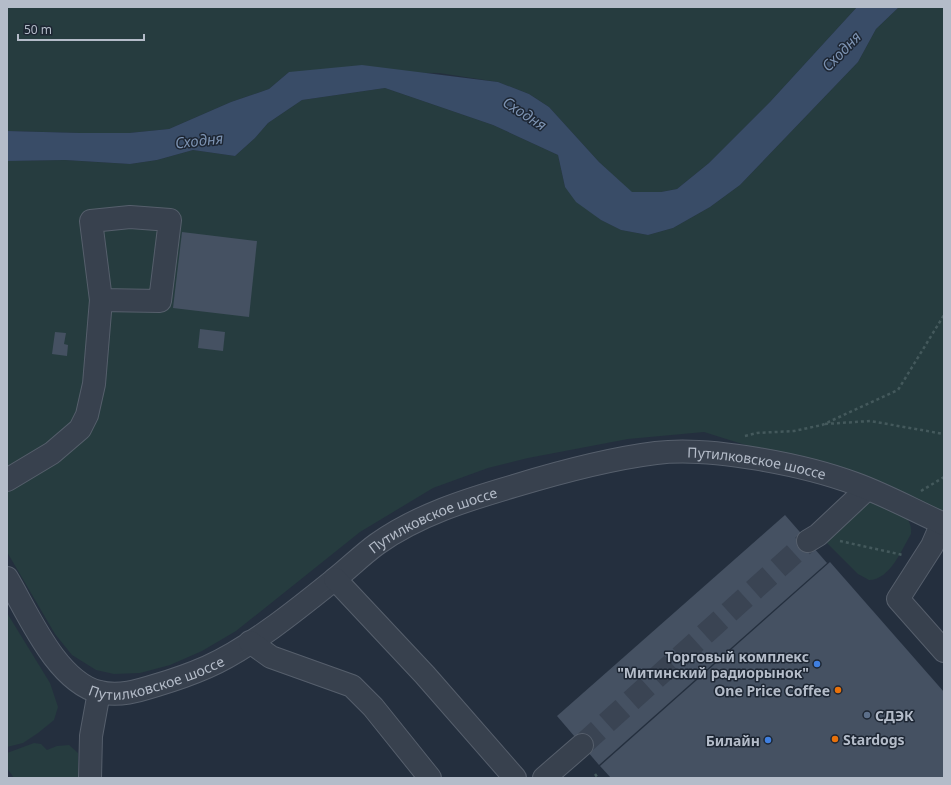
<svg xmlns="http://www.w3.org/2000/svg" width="951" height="785" viewBox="0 0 951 785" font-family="'Noto Sans',sans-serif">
<rect width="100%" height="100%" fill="#242f3e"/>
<!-- green -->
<g fill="#263c3f">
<polygon points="7,7 857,7 770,102 709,163 677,189 661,192 632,193 599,162 549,107 529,94 498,82 439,73 289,72 269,89 231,102 169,129 129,133 80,133 7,131"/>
<polygon points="899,7 944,7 944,514 755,448 704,432 628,439 528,458 488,468 433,488 360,532 236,631 202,651 170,665 140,673 114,674 96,670 72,655 55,634 7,552 7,161 65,160 130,164 157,160 193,150 235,156 255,138 268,123 302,100 385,88 493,125 558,155 565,187 601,220 621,230 648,235 673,228 710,207 740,185 858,62 876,29"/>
<path d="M871 499C887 506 914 512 911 534 902 549 890 580 869 580L858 574 824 540Z"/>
<polygon points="7,613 50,683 58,707 54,720 38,733 23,743 7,747"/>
<polygon points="34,743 41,744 47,750 57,746 69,745 78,753 78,778 14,778 7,768 7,753"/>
</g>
<!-- water -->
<polygon fill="#394c67" points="857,7 899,7 876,29 858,62 740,185 710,207 673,228 648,235 621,230 601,220 576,202 565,187 558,155 493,125 385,88 302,100 268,123 255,138 235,156 193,150 157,160 130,164 65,160 7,161 7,131 80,133 129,133 169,129 231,102 269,89 289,72 362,65 498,82 529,94 549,107 599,162 632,192 661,192 677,189 709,163 770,102"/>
<!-- building -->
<g fill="#455162">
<polygon points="182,232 257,241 249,317 173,308"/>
<polygon points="200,329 225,332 223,351 198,348"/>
<polygon points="55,332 66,333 64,344 68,345 67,356 52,354"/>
<polygon points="785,515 827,563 599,765 557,716"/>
<polygon points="830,562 944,692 944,778 611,778 600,766"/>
</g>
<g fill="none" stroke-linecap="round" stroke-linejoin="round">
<!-- minor-tunnel -->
<polyline stroke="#3a4453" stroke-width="22" stroke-dasharray="22 11" stroke-linecap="butt" points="582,745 808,541"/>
<defs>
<g id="minor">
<polyline points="7,480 52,453 80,429 87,415 94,384 101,300 91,221 130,217 170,220 160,301 101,300"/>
<polyline points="942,523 932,546 898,599 944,651"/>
<polyline points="808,541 818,535 867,489"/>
<path id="s1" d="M7 578C28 613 56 681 99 692 119 697 138 691 157 685 174 680 191 674 207 667 250 648 299 608 335 579 349 568 362 555 377 544 418 515 466 500 514 486 560 472 608 459 656 453 709 446 806 465 856 484 886 495 915 511 944 524"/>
<polyline points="335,579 425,675 515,778"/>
<polyline points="250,642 271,657 352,686 373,707 430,778"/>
<polyline points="90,778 91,736 99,692"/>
<polyline points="544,778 582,745"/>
</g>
</defs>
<!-- minor casing -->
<use href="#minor" stroke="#565f6c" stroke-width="24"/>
<!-- path -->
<g stroke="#44595c" stroke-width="2.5" stroke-dasharray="3 3" stroke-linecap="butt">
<polyline points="825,424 870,421 944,434"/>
<polyline points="745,436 757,433 794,431 822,425 898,390 944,315"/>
<polyline points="921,491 944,477"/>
<polyline points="840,541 903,555"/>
<polyline points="595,774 598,778"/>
</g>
<!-- minor -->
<use href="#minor" stroke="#38414e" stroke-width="22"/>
</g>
<!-- markers -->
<g fill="#3f7fe0" stroke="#1d2633" stroke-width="1.5">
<circle cx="817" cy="664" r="4"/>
<circle cx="768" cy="740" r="4"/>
</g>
<g fill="#e8710a" stroke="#1d2633" stroke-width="1.5">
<circle cx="838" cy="690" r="4"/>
<circle cx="835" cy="739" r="4"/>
</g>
<circle fill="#5c6f8a" stroke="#1d2633" stroke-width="1.5" cx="867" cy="715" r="4"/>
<g text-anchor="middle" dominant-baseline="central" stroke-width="3" stroke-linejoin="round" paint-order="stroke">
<!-- street labels -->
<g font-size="14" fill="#b4bcc9" stroke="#1d2633">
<text stroke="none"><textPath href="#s1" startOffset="870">Путилковское шоссе</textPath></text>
<text stroke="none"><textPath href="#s1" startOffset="534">Путилковское шоссе</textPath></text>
<text stroke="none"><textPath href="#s1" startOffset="210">Путилковское шоссе</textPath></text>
</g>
<!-- poi labels -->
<g font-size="14" font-weight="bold" fill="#b4bcc9" stroke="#1d2633" text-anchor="end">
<text x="809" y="656">Торговый комплекс<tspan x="809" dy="16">"Митинский радиорынок"</tspan></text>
<text x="830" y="690">One Price Coffee</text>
<text x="875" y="715" text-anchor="start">СДЭК</text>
<text x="843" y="739" text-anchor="start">Stardogs</text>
<text x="760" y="740">Билайн</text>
</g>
<!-- water labels -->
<g font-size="15" font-style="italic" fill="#7c92b1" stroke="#1d2633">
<text transform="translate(841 51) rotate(-46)">Сходня</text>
<text transform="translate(525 113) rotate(33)">Сходня</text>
<text transform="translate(199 140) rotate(-6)">Сходня</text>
</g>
</g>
<!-- border -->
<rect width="951" height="785" fill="none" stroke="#b4bcc9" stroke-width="16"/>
<!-- scale -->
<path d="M18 34v6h126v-6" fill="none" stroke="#b4bcc9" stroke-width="2"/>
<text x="24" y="34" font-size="12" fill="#b4bcc9" stroke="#1d2633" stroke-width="3" paint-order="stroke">50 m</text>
</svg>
